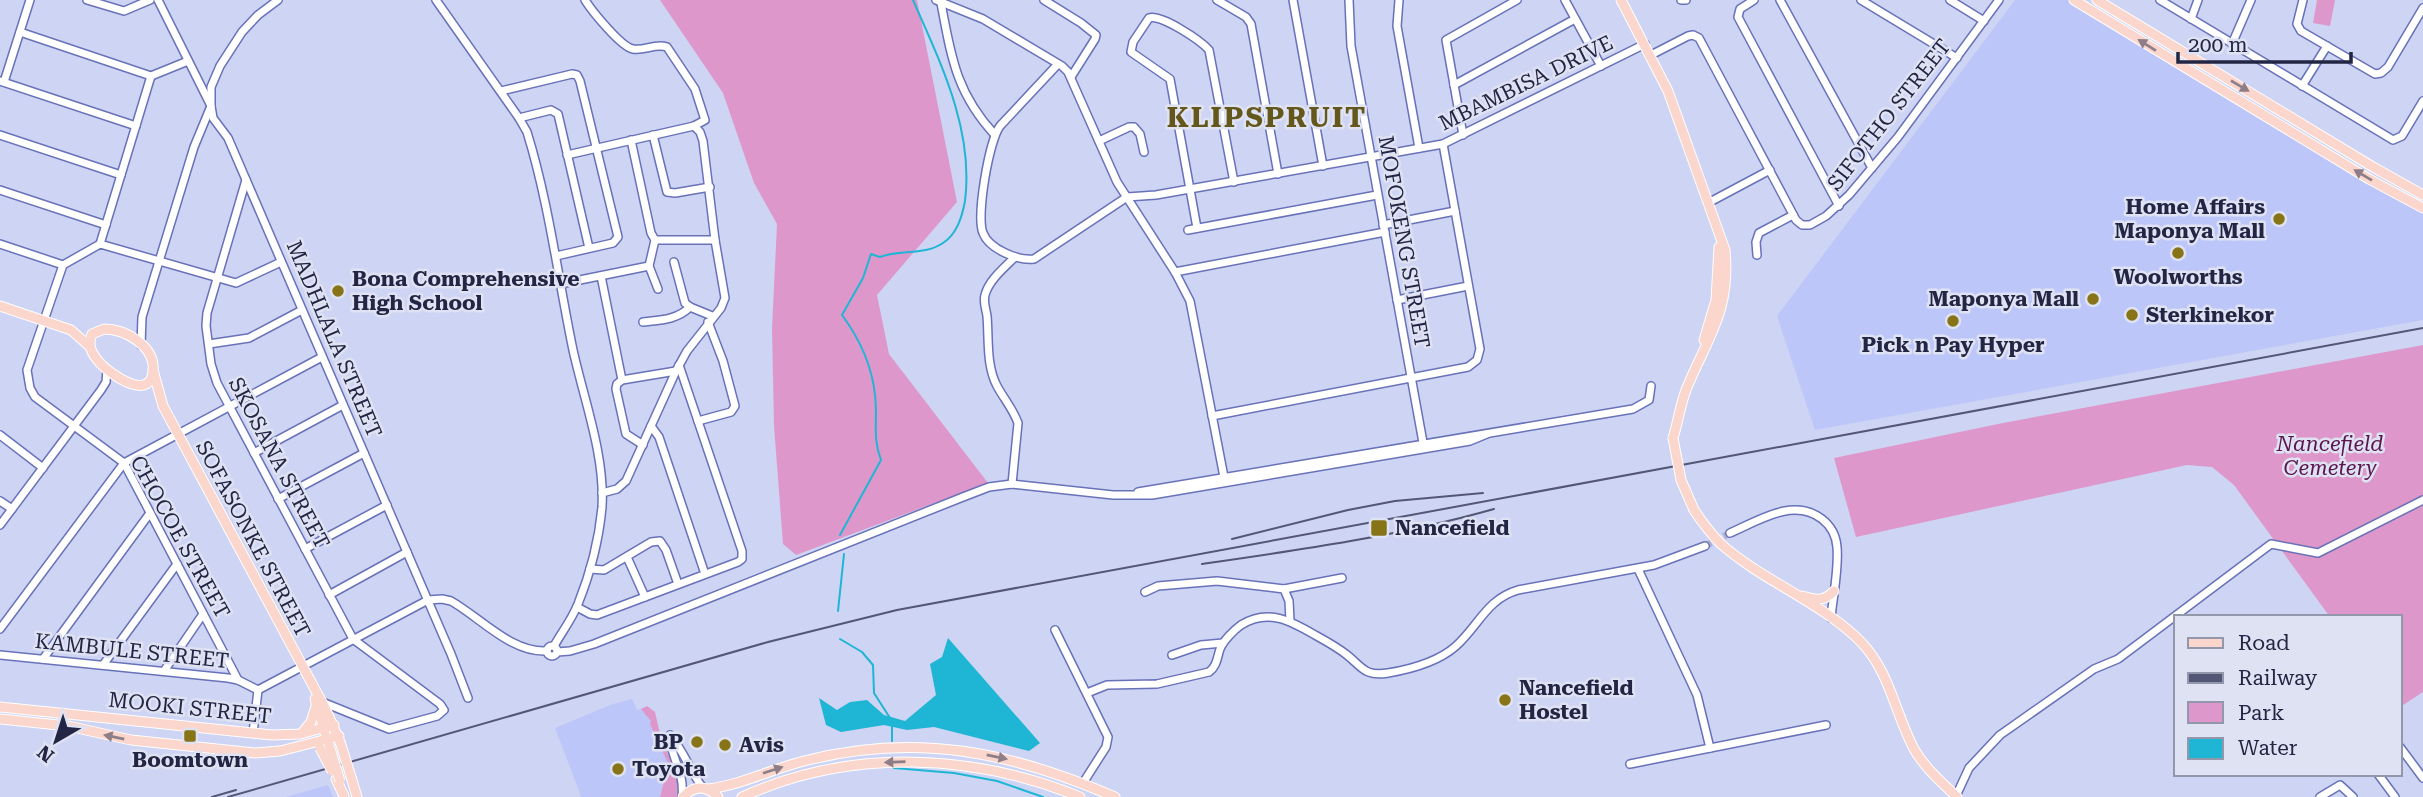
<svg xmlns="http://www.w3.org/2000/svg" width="2423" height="797" viewBox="0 0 2423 797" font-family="'Roboto Serif',serif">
<rect width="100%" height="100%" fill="#ced4f3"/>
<!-- built -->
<g fill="#bdc6f8">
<polygon points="2015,0 2071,0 2423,212 2423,320 1815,430 1777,316"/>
<polygon points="632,699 637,710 641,709 648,715 672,772 665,777 660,797 579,797 581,796 555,728 613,704"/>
<polygon points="328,785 333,797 286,797"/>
</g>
<!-- green -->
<g fill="#de97cb">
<polygon points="660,0 917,0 957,202 877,295 889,354 988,483 796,555 783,544 774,426 772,329 777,224 754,183 723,93"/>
<polygon points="2317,0 2335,0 2330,26 2313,23"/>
<polygon points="2423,345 2423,692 2400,707 2400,617 2330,617 2234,485 2212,467 2187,465 1856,537 1834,458 2003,423"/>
<polygon points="647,706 655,712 661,738 678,778 677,797 660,797 665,777 672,772 650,724 651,721 641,709"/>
</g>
<!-- water -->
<polygon fill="#1eb6d4" points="948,638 1040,743 1029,751 934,727 907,730 884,725 841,732 826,725 819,698 837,710 850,702 867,700 884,715 905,721 936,695 930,664 942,657"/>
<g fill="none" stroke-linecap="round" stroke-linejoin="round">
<!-- stream -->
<g stroke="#1eb6d4" stroke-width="2">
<path d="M840 535 881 460C872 437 878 419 875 395 872 366 859 338 842 315L863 278 871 254 880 257C900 249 924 256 943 243 957 234 962 217 965 201 974 130 941 64 913 0"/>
<polyline points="838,611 844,554"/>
<polyline points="840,639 862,652 873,665 874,693 890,718"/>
<polyline points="892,726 892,741"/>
<polyline points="894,768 954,773 997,781 1043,797"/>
</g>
<!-- minor-tunnel -->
<polyline stroke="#acb1d0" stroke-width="7" stroke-dasharray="7 3.5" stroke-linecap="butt" points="1705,546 1730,533"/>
<defs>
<g id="minor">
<polyline points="87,0 124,11 150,0"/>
<polyline points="158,0 211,106 213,118 228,138 451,654 468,698"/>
<path d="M436 0 519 118 527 132C549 203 558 278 573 350 584 400 605 455 602 507 599 540 590 574 578 604 572 619 562 632 554 646"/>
<polyline points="936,0 983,19 1062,66 1068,72 1117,182 1175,272 1190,301 1224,477"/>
<polyline points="1044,0 1081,23 1096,35 1095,39 1071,77"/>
<polyline points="1217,0 1246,17 1251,24 1278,174"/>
<polyline points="1293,0 1323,166"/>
<polyline points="1349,0 1351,46 1424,448"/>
<polyline points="1399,0 1397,26 1419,148"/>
<polyline points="1565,0 1601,66"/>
<polyline points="1681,0 1686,0"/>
<polyline points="1754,0 1740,9 1738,17 1839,206"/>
<polyline points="1780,0 1872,168"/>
<polyline points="1861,0 1957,58"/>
<polyline points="1950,0 1984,21"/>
<polyline points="2160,0 2393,140 2402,136 2423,101"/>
<polyline points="2303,0 2297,24 2301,31 2375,74 2381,73 2388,67 2423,8"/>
<path d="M941 3C951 56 956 93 995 135"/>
<polyline points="2191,19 2198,0"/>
<polyline points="20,32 151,76"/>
<polyline points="2232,44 2251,0"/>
<polyline points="1651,55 1688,36 1693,35 1699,38 1796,220 1802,225 1810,225 1826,216 1849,195 1898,137 1999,0"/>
<path d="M1058 64 1000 126C989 141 976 216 983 233 989 249 1018 261 1034 259L1127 197"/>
<polyline points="151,76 188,61"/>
<polyline points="0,81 136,126"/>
<polyline points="4,82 30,0"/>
<polyline points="1454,85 1575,19"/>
<polyline points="2302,86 2327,46"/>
<polyline points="501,91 572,74 577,75 580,81 618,237 613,243 556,256"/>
<polyline points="519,118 551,110 558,114 589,248"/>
<polyline points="0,135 121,175"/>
<polyline points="653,135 667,192 675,193 710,187"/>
<polyline points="1463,135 1446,40 1517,0"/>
<polyline points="631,140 651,233 655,240 649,266 658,289"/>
<polyline points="1099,141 1129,127 1134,127 1140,134 1144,152"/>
<path d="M567 155 694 126 705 120 695 89 667 47C655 43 645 51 633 49 621 47 592 11 585 0"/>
<polyline points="246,180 207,313 206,326 211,364 217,383 353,639 440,704 444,710 437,716 389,729 322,702"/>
<polyline points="0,190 106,225"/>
<polyline points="1127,197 1156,195 1443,144 1645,44"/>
<polyline points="1708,203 1770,170"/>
<polyline points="1383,225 1455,211"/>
<path d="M1197 228 1170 79 1131 52 1133 42 1149 18C1161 14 1200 40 1209 50L1234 182"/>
<polyline points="1188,230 1377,195"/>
<polyline points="655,240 715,240"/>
<polyline points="0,244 63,265"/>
<polyline points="100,244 151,76"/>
<polyline points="1757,255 1756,242 1759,233 1793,215"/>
<polyline points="674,262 685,303 690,307 712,316"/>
<polyline points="1175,272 1385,232"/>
<polyline points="601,276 622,380"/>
<polyline points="560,284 649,266"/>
<polyline points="1397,300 1468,286"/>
<path d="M643 322C660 320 677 320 690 307"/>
<polyline points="209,344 249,338 302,310"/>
<polyline points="141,345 142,317 194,147 211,106 211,87 220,66 242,32 258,15 278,0"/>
<polyline points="1212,416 1468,367 1477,360 1480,349 1443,144"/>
<polyline points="698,421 731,412 735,406 723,361 708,322"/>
<polyline points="651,426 659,437 705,574"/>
<polyline points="0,435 43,468"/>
<polyline points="643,445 626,434 616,389 617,384 622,380 676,371"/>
<polyline points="254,453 343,405"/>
<path d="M1012 484 1018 423C1013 409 1004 399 997 386 986 365 989 339 987 316 986 309 983 302 985 295 989 280 1004 268 1015 257"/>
<polyline points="1138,492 1633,409 1649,400 1651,386"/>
<polyline points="602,493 617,489 626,481 676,371 687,351 721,308 725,298 715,240 703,141 700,132 694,126"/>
<polyline points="278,499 364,453"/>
<polyline points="0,501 12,509"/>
<polyline points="0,525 101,390 106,382 107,370"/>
<path d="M1730 533C1758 521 1793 497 1822 519 1831 526 1836 535 1837 547 1839 570 1833 595 1831 618"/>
<polyline points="305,549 387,505"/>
<polyline points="627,557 645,597"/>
<polyline points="590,569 604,570 651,542 660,541 666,550 678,584"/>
<polyline points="1638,569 1697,695 1710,748"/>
<polyline points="1284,589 1342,578"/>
<polyline points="1145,592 1158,586 1217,581 1284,589 1289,601 1290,621"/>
<polyline points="329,595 407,552"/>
<polyline points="577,607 590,614 597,615 738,562 742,559 742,551 679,365"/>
<polyline points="0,629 124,463 322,357"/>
<polyline points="1055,630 1108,737 1106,747 1083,783"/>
<circle cx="552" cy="651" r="5"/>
<polyline points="557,652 570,651 594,644 963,497 989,487 1012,484 1113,495 1152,495 1470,441 1487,434"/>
<polyline points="0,655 228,678 238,680 258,690"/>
<polyline points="1172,655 1201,645 1223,643"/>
<polyline points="43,659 150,513"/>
<polyline points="103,665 177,564"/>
<polyline points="164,671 203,614"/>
<polyline points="238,680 124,463 35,397 30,388 27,370 63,265 100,244 236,283 281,262"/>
<path d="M1087 693 1107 685 1157 684 1209 672C1217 666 1217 658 1220 649 1223 641 1234 630 1241 625 1268 608 1291 621 1315 635 1326 641 1337 647 1347 655 1362 667 1365 677 1388 673 1412 669 1438 662 1456 646 1479 625 1487 599 1518 590L1654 565 1705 546"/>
<path d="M253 733 258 690 428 600 442 599 451 601C481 618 511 653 547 651"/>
<path d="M670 735C670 759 685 770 682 797"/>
<path d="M670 736C684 750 690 772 703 788"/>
<polyline points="2400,747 2423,778"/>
<polyline points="1630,764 1826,725"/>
<polyline points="2378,774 2395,797"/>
<polyline points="1956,796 1969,768 2000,735 2094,669 2118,659 2271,544 2318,553 2423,500"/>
<polyline points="2320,797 2340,785 2353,797"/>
</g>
<g id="major">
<path d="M1621 0 1668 91 1725 250C1731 312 1707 338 1686 390 1680 406 1678 422 1673 438"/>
<polyline points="2074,0 2369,179 2423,208"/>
<polyline points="2097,0 2373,167 2423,195"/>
<polyline points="0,306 71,330 89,346"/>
<path d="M104 329C125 329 156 346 153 372 149 402 110 374 100 363 92 354 87 346 92 334Z"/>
<polyline points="1704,340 1716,300 1719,247"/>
<polyline points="153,370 163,406 325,708 340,742"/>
<path d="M1694 510C1702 522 1711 534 1721 544 1764 582 1822 602 1862 643 1890 673 1895 713 1914 749 1925 768 1941 782 1957 797"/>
<path d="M1802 596C1816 600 1824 602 1834 591"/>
<polyline points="315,699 325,733"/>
<polyline points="0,707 272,735 300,734 334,725"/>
<polyline points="0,719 68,726 131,740 255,753 280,751 339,736"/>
<polyline points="302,733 311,722 316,706"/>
<polyline points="336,779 344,796"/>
<polyline points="352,780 357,797"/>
<path d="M708 789C741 785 772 769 804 761 917 732 1011 752 1115 797"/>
<path d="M683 797C694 785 707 785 718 797"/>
<path d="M742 797C850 748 972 753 1080 797"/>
</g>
</defs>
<!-- minor casing -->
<use href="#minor" stroke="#6872b8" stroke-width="10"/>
<!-- major casing -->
<use href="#major" stroke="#fff" stroke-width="11"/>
<!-- minor -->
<use href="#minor" stroke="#fff" stroke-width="7"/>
<!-- major -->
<use href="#major" stroke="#fbd6cc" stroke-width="9"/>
<!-- rail -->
<g stroke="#535775" stroke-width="2">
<polyline points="1232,539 1348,510 1395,501 1483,493"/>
<path d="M1202 564C1300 550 1399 536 1494 509"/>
<polyline points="212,797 236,790"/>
<polyline points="228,797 768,642 897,610 2423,328"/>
</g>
<defs>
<g id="major-bridge">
<polyline points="1673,438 1681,480 1694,510"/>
<polyline points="340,742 352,780"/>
<polyline points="329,745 340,781"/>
<polyline points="320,748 332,771"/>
</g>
</defs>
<!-- major-bridge casing -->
<use href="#major-bridge" stroke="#fff" stroke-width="11" stroke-linecap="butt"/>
<!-- major-bridge -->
<use href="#major-bridge" stroke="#fbd6cc" stroke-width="9"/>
</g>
<!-- one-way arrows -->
<defs><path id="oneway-solid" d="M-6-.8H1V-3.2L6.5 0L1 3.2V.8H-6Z" transform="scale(1.75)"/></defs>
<g fill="#8e7e88">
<use href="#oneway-solid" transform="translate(2147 45) rotate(-148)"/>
<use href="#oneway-solid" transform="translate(2240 86) rotate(31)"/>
<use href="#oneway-solid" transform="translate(2363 175) rotate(-149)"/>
<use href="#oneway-solid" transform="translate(114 737) rotate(-168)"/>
<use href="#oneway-solid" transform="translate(997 757) rotate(11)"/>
<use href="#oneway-solid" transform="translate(895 762) rotate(178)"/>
<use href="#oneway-solid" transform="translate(773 770) rotate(-18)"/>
</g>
<!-- markers -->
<g fill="#877417" stroke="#dfe2f2" stroke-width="2.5">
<circle cx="2279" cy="219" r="7"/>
<circle cx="2178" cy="253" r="7"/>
<circle cx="338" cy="291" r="7"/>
<circle cx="2093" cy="299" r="7"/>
<circle cx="2132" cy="315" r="7"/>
<circle cx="1953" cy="321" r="7"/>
<rect x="1370" y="519" width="18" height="18" rx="3.5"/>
<circle cx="1505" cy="700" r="7"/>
<rect x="183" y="729" width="14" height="14" rx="3.5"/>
<circle cx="697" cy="742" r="7"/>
<circle cx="725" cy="745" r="7"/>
<circle cx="618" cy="769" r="7"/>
</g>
<g text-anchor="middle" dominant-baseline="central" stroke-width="5" stroke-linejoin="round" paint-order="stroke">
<!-- street labels -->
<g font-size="21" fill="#222644" stroke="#dfe2f2">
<text transform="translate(1526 83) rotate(-26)">MBAMBISA DRIVE</text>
<text transform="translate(1889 115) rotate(-52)">SIFOTHO STREET</text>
<text transform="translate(1404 242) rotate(80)">MOFOKENG STREET</text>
<text transform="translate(334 339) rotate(67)">MADHLALA STREET</text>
<text transform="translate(279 463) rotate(62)">SKOSANA STREET</text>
<text transform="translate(180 537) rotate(61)">CHOCOE STREET</text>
<text transform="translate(253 539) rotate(62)">SOFASONKE STREET</text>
<text transform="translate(132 651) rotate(6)">KAMBULE STREET</text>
<text transform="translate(190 708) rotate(6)">MOOKI STREET</text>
</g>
<!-- poi labels -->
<g font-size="21" font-weight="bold" fill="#222644" stroke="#dfe2f2" text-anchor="start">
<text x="2265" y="207" text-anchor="end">Home Affairs<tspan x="2265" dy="24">Maponya Mall</tspan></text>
<text x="2178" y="277" text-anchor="middle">Woolworths</text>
<text x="352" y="279">Bona Comprehensive<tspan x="352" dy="24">High School</tspan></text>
<text x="2079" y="299" text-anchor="end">Maponya Mall</text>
<text x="2146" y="315">Sterkinekor</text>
<text x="1953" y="345" text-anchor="middle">Pick n Pay Hyper</text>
<text x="1395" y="528">Nancefield</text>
<text x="1519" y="688">Nancefield<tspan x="1519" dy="24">Hostel</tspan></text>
<text x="683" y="742" text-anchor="end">BP</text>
<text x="739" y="745">Avis</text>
<text x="190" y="760" text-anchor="middle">Boomtown</text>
<text x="632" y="769">Toyota</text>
</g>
<!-- park labels -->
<g font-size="21" font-style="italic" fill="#5b144e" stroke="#dfe2f2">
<text x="2330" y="444">Nancefield<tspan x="2330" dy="24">Cemetery</tspan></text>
</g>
<!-- district labels -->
<g font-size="28" font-weight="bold" letter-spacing="2" fill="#64571b" stroke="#dfe2f2">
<text x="1267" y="117">KLIPSPRUIT</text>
</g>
</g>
<!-- legend -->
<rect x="2174" y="615" width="228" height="161" fill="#dfe2f2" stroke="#9397ac" stroke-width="2"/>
<rect x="2188" y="638" width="35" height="10" fill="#fbd6cc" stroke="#9397ac" stroke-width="2"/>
<text x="2238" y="650" font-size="21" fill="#222644">Road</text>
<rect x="2188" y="673" width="35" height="10" fill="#535775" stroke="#9397ac" stroke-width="2"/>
<text x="2238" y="685" font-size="21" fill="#222644">Railway</text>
<rect x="2188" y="702" width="35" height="21" fill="#de97cb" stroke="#9397ac" stroke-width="2"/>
<text x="2238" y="720" font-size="21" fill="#222644">Park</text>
<rect x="2188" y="738" width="35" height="21" fill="#1eb6d4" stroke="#9397ac" stroke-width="2"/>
<text x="2238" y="755" font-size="21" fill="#222644">Water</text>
<!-- north arrow -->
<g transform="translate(56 741) rotate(219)" stroke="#dfe2f2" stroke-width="5" paint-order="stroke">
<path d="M0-5L12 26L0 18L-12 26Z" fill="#222644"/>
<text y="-10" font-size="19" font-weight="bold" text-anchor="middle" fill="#222644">N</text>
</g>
<!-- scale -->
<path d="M2178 52v10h173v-10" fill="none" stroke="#222644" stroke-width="3.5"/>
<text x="2188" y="52" font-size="21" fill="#222644" stroke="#dfe2f2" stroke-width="5" paint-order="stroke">200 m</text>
</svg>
